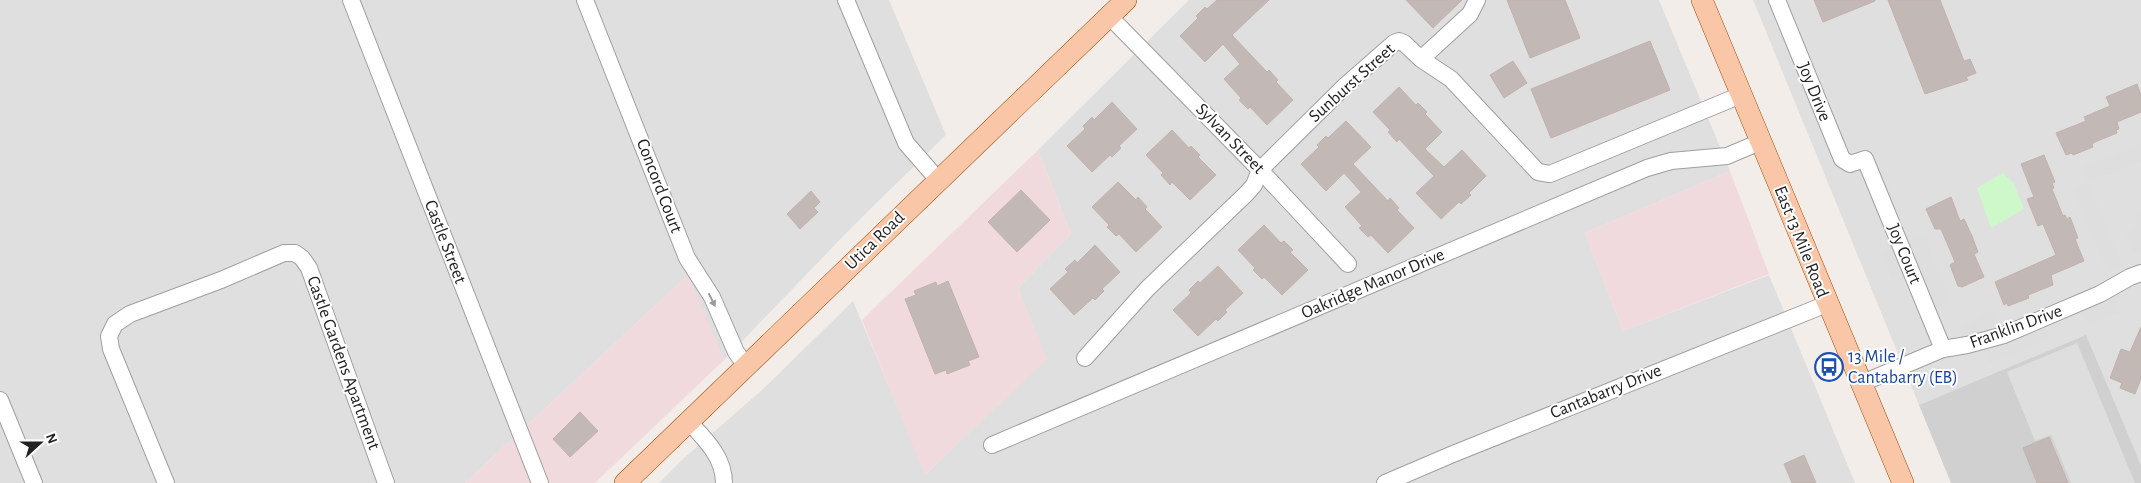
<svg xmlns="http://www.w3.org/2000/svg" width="2141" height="483" viewBox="0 0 2141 483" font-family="'Alegreya Sans',sans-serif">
<rect width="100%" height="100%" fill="#f2ede9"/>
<!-- residential -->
<g fill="#e0dfdf">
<polygon points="0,0 889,0 946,135 852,227 724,360 687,276 465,483 0,483"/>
<polygon points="1189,0 1659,0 1730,171 1585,233 1623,331 1769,275 1855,483 659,483 684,458 762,390 853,301 926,474 1046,359 1018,288 1071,234 1038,150"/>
<polygon points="1753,0 2141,0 2141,465 2085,336 1919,405"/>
</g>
<!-- commercial -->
<g fill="#f1dadd">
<polygon points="1038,150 1071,234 1018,288 1047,359 925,475 862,320"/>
<polygon points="1730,171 1769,274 1623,331 1585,233"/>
<polygon points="688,275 724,360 595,483 465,483"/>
</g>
<!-- religious -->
<polygon fill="#d0d0d0" points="2086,335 2141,465 2141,483 1951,483 1919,405"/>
<!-- park -->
<polygon fill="#cef8ca" points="2003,173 2014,184 2024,209 1991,228 1977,188"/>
<!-- parking -->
<g fill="#dedede">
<polygon points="2141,144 2141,161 2088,182 2083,167"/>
<polygon points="2088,183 2123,267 2108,273 2073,189"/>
<polygon points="2141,212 2141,250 2133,253 2125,233 2140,227 2135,214"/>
<polygon points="1923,233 1950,302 1936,308 1908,239"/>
<polygon points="1893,246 1903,272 1891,277 1880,252"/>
<polygon points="2114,299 2120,312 2088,325 2083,312"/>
<polygon points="1993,311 1999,324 1967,338 1962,326"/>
<polygon points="2045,326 2050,339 1989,364 1984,351"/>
<polygon points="2077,343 2135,483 2071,483 2051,435 2035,441 2007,372"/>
</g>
<!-- building -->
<g fill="#c2b8b6" stroke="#c3b2ac">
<polygon points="1217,0 1269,0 1232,35 1267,72 1269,70 1278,80 1276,82 1293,100 1267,125 1250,107 1248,109 1239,100 1241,98 1224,79 1240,64 1223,44 1205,62 1180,36 1198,18 1196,16 1205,7 1207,9"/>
<polygon points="1406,0 1462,0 1433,28"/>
<polygon points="1507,0 1565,0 1580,38 1530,58"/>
<polygon points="1814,0 1875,0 1875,1 1823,22"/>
<polygon points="1888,0 1940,0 1964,61 1970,59 1976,73 1966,77 1968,80 1925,94"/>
<polygon points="1650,41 1670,90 1551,138 1531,89"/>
<polygon points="1513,61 1527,83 1504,98 1490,75"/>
<polygon points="2137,84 2141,95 2141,112 2117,122 2119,129 2116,130 2117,133 2095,142 2092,144 2093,147 2073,155 2072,153 2066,155 2056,133 2086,121 2084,117 2110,106 2106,97"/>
<polygon points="1399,87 1416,105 1418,103 1427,112 1425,114 1442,132 1425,149 1444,167 1462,150 1486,176 1469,193 1471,195 1461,204 1459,202 1441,219 1416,193 1434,176 1399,139 1397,142 1388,132 1390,130 1373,112"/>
<polygon points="1112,102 1137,129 1119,146 1121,148 1112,157 1110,155 1092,172 1067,146 1085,129 1083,126 1092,117 1094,120"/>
<polygon points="1346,121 1371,147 1353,164 1388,201 1390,198 1399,208 1397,210 1414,228 1388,253 1371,235 1368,237 1359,228 1362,226 1345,207 1361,192 1344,173 1326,191 1301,164 1319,147 1317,145 1326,136 1328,138"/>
<polygon points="1172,130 1189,148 1191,146 1200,155 1198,157 1216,175 1190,200 1172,182 1170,185 1161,175 1163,173 1146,155"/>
<polygon points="2044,155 2055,182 2052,183 2054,188 2052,189 2063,216 2065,215 2067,219 2070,217 2078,238 2075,239 2084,261 2051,275 2053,285 2028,295 2029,298 2008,306 2007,303 2004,305 1995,282 2056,255 2043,224 2038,226 2027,199 2034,197 2021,164"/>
<polygon points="1118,182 1136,200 1138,197 1147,207 1145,209 1162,227 1136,252 1119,234 1116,236 1107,227 1109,225 1092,207"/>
<polygon points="1021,190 1050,220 1017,252 988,222"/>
<polygon points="811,191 820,202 814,208 818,212 800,229 787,214"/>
<polygon points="1951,197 1960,221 1964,219 1972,236 1978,252 1974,254 1984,277 1962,287 1958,286 1950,265 1955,262 1941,229 1935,229 1926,209"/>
<polygon points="1264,225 1281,243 1284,241 1293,250 1290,252 1308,270 1282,295 1264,277 1262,279 1253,270 1255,268 1238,250"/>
<polygon points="1095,245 1120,272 1102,289 1104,291 1095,300 1093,298 1074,315 1050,289 1068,272 1065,269 1075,260 1077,263"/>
<polygon points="1218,266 1243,293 1225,310 1227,312 1218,321 1216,319 1198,336 1173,310 1191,293 1189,290 1198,281 1200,283"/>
<polygon points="948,281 979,357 968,361 970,365 947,374 946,370 935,374 905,299 916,295 914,291 936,282 937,286"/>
<polygon points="2141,327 2141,379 2135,394 2120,388 2122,383 2110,378 2121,349 2130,352"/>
<polygon points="580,412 598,431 570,457 553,439"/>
<polygon points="2049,437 2068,483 2037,483 2023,448"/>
<polygon points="1804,455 1816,483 1792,483 1784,464"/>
</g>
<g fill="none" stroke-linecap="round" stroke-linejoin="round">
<defs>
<g id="minor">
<polyline points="351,0 540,483"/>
<polyline points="585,0 687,258 712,297 736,352 746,366"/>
<polyline points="846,0 906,143 939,181"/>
<polyline points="1777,0 1842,159 1850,164 1865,159 1943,349"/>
<polyline points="1110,17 1260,170 1348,264"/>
<polyline points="1421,59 1470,14 1477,0"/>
<polyline points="1085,358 1147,289 1246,194 1254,185 1260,170 1346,85 1394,43 1399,41 1404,43 1421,59 1451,79 1538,172 1550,174 1741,95"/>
<polyline points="1860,384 1943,349 1967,345 2004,335 2100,294 2130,277 2141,273"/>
<polyline points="0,400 34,483"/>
<path d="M688 421C705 439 724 457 724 483"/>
<polyline points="992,445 1647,168 1671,161 1727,156 1760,142"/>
<polyline points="166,483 111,349 109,336 115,324 130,314 221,280 284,253 295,253 302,258 309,268 386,483"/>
<polyline points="1385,483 1453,454 1827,304"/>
</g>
<g id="major">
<polyline points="1702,0 1903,483"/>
<polyline points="625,483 1126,0"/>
</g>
</defs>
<!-- minor casing -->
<use href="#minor" stroke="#9f9f9f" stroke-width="18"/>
<!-- major casing -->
<use href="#major" stroke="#9a4e06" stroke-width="22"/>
<!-- minor -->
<use href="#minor" stroke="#fff" stroke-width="16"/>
<!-- major -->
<use href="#major" stroke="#f9c7a7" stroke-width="21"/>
</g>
<!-- one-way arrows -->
<defs><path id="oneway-solid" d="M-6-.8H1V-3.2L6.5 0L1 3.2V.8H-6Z" transform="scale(1.25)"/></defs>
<use fill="#9c9c9c" href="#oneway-solid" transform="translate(712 300) rotate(64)"/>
<!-- icons -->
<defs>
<symbol id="bus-ring" viewBox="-11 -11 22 22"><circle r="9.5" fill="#fff" stroke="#1a4fb4" stroke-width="1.5"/><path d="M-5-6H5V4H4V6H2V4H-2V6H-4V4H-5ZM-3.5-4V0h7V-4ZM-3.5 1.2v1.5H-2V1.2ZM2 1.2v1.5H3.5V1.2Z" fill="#1a4fb4"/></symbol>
</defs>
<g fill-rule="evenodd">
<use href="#bus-ring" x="1813" y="351" width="32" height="32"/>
</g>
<g text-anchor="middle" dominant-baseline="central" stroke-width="4" stroke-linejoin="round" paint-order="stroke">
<!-- street labels -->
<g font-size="18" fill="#222" stroke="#fff">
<text transform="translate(1352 83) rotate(-42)">Sunburst Street</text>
<text transform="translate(1814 92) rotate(68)">Joy Drive</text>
<text transform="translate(1230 139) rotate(46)">Sylvan Street</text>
<text transform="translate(659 186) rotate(69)">Concord Court</text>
<text transform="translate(875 241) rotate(-44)">Utica Road</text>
<text transform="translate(445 242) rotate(69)">Castle Street</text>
<text transform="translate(1801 242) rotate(68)">East 13 Mile Road</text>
<text transform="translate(1904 254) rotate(68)">Joy Court</text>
<text transform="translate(1373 284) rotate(-23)">Oakridge Manor Drive</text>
<text transform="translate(2016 327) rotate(-20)">Franklin Drive</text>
<text transform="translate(343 363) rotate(70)">Castle Gardens Apartment</text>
<text transform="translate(1606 392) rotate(-22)">Cantabarry Drive</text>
</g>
<!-- transit labels -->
<g font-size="18" fill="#164399" stroke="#fff" text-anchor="start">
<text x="1848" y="357">13 Mile /<tspan x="1848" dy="21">Cantabarry (EB)</tspan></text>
</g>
</g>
<!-- north arrow -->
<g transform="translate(40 443) rotate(69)" stroke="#ffffff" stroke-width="4" paint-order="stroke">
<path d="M0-4L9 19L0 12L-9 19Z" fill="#222222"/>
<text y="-8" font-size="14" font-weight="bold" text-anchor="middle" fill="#222222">N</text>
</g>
</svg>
